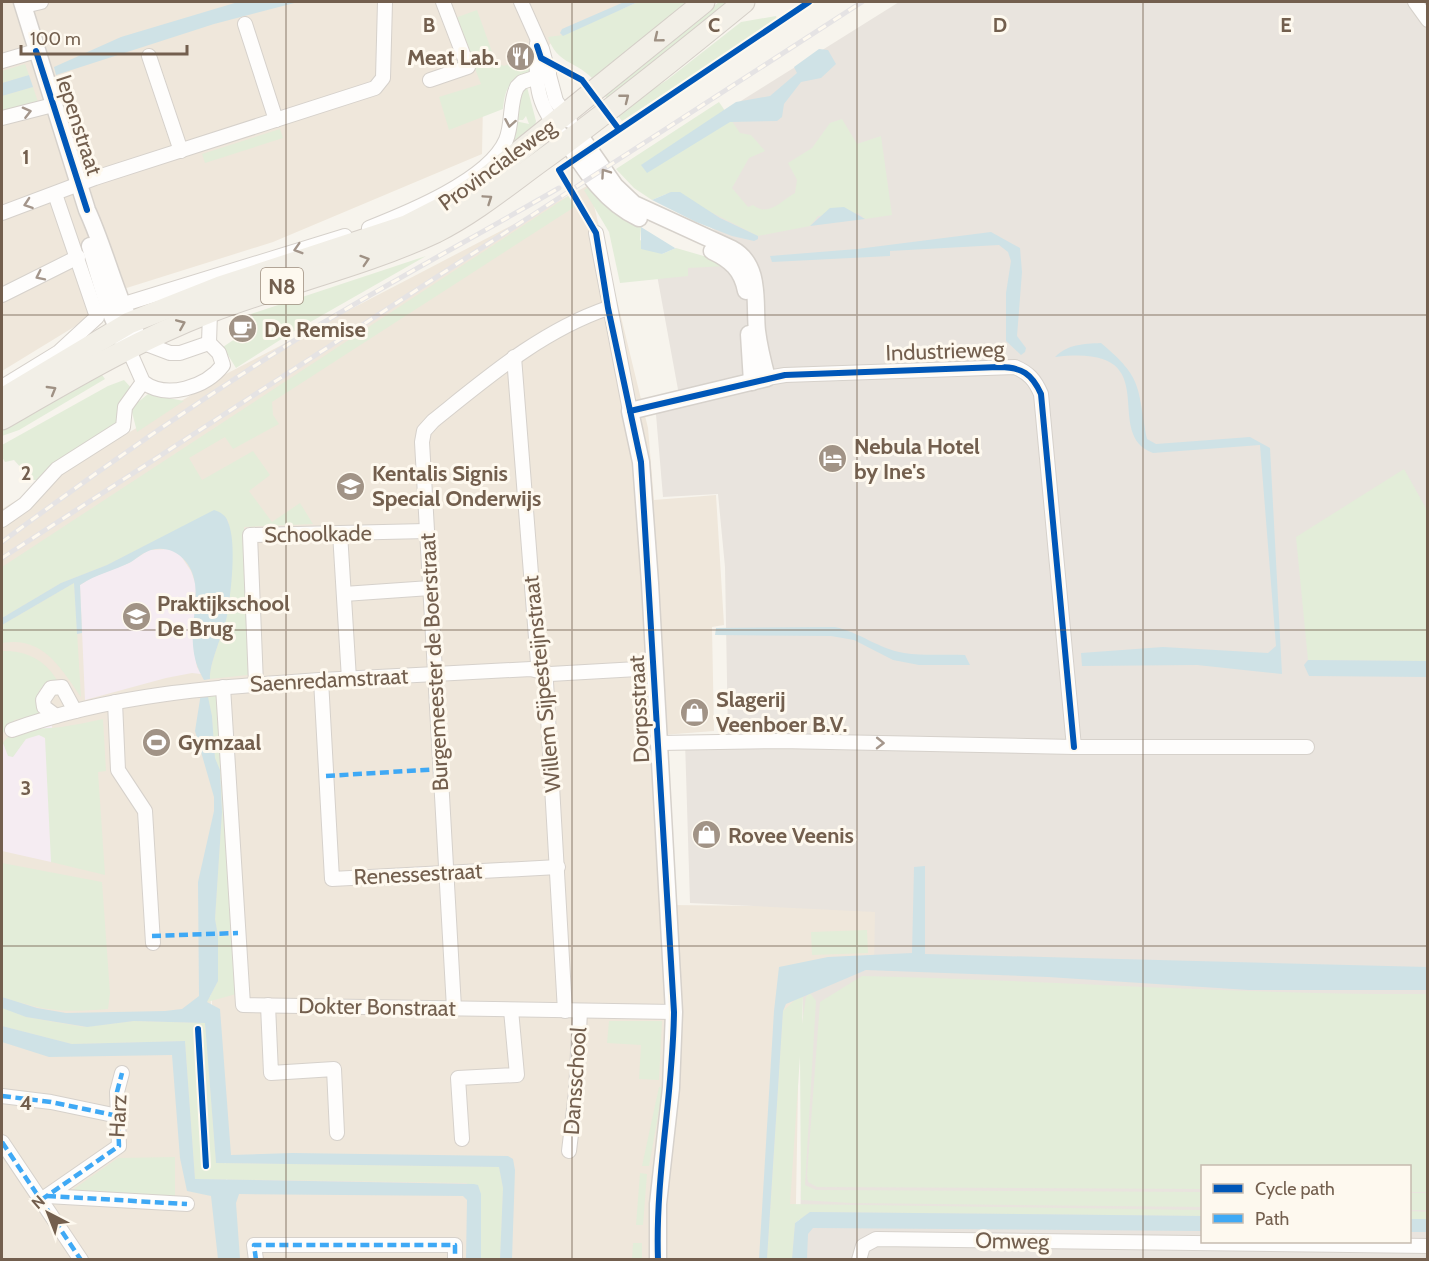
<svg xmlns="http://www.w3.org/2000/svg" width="1429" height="1261" viewBox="0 0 1429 1261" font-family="Cabin,sans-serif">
<rect width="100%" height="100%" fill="#f7f4ed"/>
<!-- residential -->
<g fill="#efe7db" fill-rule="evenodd">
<polygon points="2,2 626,2 583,63 558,36 527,68 483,103 482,154 273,242 117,291 95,304 87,319 2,371"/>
<path d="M589 185 648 428 654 500 716 495 724 625 712 627 714 731 662 735 670 905 880 907 885 960 800 973 795 1259 2 1260V509L226 374ZM210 992H211L231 1221 222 1148Z"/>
</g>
<!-- industrial -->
<path fill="#e9e4de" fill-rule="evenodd" d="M899 2H1410L1428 27 1427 1259H800L803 985 874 968 875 912 690 903 685 741 728 737 725 567 718 494 663 497 655 403 679 395 657 275 733 244 632 169ZM1202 1166H1410V1242H1202Z"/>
<!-- education -->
<g fill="#f5ecf2">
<polygon points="169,549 179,553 191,571 196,585 193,643 197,667 201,674 192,673 166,678 85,700 80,585 93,577 129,563 149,550"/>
<polygon points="52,725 54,794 51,862 2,851 2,745 12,737 39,726"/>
</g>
<!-- green -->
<g fill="#e3edd9">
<path d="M638 2H689L592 78C574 60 557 64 548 37L563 35Z"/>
<polygon points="719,2 737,2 610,102 605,96"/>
<path d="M477 10 496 63 504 66 532 55 529 73C509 80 505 88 503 109L449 130 439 97 481 84 455 18Z"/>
<polygon points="776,16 777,19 766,27 622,121 616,113 667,80 741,22"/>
<polygon points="25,64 29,75 2,83 2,71"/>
<polygon points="33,87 38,102 2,111 2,96"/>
<polygon points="527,87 536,121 534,130 505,150 515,121 529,124 526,116 523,120 515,120 523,89"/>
<path d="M719 102 740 133 751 135 765 151 749 158 732 188 748 207 753 205C768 217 780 202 795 193L797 180 788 163 812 148 830 123 842 119 857 144 881 136 892 215 865 219 858 213 818 216 810 226 758 236 671 192 652 200 634 188 616 169Z"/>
<polygon points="280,129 283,138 205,163 202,154"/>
<polygon points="590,186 614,210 641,227 640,240 662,254 676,248 714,259 727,266 688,268 688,276 620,283 609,232 584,190"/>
<path d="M570 195 576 206 272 402 273 415 279 424 233 449 225 437 189 458 202 480 253 451 270 475 249 491 272 522 300 503 313 524 244 527 248 675 210 679C209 665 223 634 226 617 233 587 233 551 228 520L200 519 190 523 107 565 61 583 2 618V567Z"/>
<polygon points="426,256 291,333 236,368 223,347 257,324 251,314"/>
<polygon points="102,375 105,379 19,430 2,436 2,430"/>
<path d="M124 380 133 390C111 408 125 406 116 425L40 480H32L14 460 5 462 2 457V445L108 386Z"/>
<polygon points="148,394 184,401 137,432 131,408"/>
<polygon points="1404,469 1427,510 1427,661 1308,660 1296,537"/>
<path d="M74 583 81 697C60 667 43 636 2 643V625Z"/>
<path d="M2 651C25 650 44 659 57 680L40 689 36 699 39 708 47 713 14 720 13 725 2 733Z"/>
<polygon points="217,691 232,930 217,931 215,919 222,812 220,770 215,758 212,716 207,692"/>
<path d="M103 719 106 771 98 772 105 875 51 862 45 738 39 735 26 739 13 757 8 756 3 743C14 725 42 730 61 727 75 725 89 722 103 719Z"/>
<path d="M2 863 102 882 110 993 108 1009C62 1013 45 1011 2 997Z"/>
<polygon points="867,930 868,953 812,955 811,932"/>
<polygon points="218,936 234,936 236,994 207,1002 218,981"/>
<path d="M862 976C1051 980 1239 995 1427 994V1192H1410V1166H1202V1189L817 1187 808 1182 807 1175 820 1002Z"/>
<polygon points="810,993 816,1001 805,1185 816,1190 1202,1192 1202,1207 851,1203 801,1200 800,1056 790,1204 1202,1210 1202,1216 810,1212 795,1223 792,1259 767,1260 783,1011 796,999 803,996 802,1024 806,997"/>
<polygon points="2,1007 26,1017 84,1027 134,1021 205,1023 216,1163 499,1167 503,1188 500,1259 481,1259 481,1194 466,1183 195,1179 185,1041 72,1044 2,1026"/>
<polygon points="609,1021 662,1021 659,1080 639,1079 641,1045 607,1043"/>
<polygon points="659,1087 663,1088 649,1166 642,1166"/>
<polygon points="175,1157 175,1197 68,1193 118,1158"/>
<polygon points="640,1173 647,1174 643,1225 636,1225"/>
<rect x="1410" y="1193" width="17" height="17"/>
<polygon points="1410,1211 1427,1212 1427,1219 1410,1219"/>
<polygon points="633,1243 642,1243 642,1259 632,1259"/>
</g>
<!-- water -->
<g fill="#cfe2e6">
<polygon points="238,2 298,2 214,24 56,75 54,67 121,37"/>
<polygon points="624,2 638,2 563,36 560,33 562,29"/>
<polygon points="819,49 828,50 836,64 821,78 801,82 784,104 782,117 777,121 730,122 647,173 641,165 736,102 770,96 797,73 794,67"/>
<polygon points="29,75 33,87 2,96 2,83"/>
<polygon points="671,192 680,192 720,218 758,236 758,239 754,241 732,236 696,222 652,200"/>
<polygon points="844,207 865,219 810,226 830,208"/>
<polygon points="641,227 675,248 676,248 662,254 641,249"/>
<polygon points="991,232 1020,248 1022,272 1017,336 1026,348 1025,352 1021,355 1006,341 1006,293 1011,261 1008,252 999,245 890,251 890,256 772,262 770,256 857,249"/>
<path d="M1101 343C1144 379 1137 387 1147 439L1156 444 1250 437 1270 448 1282 674 1197 665 1082 666 1081 653 1163 647 1268 653 1276 646 1260 445 1153 453C1099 433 1171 343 1055 357 1068 344 1083 344 1101 343Z"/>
<path d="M214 510C220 512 226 515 228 522 237 543 231 593 227 616 223 634 209 664 210 679L204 680C197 668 194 658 193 645 191 625 198 604 195 584 192 561 174 544 151 550 144 552 137 558 131 562 114 571 96 574 80 585L82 633 77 634 74 583 2 625V618L61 583 107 565Z"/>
<path d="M835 627C859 632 879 649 904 653 924 656 945 654 965 655L970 665H919L893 660 854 640 831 636 715 635 716 628Z"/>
<polygon points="1308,660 1427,661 1427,677 1309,676 1304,665"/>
<polygon points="207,692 212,716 215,758 220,770 222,812 215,919 218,936 218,981 207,1002 220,1009 231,1155 292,1153 508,1156 513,1159 515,1170 512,1259 500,1259 503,1188 499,1167 216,1163 205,1023 134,1021 87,1027 26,1017 2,1008 2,997 37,1008 66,1013 165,1011 182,1009 199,996 198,882 214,811 214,797 195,731 201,693"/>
<polygon points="925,866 925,954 1427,967 1427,990 1249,990 1048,977 866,970 786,1004 783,1011 767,1259 759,1259 774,1011 779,967 828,957 912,953 914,867"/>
<polygon points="2,1026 72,1044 185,1041 195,1179 474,1184 478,1185 481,1194 481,1259 466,1259 467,1200 463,1196 239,1194 236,1203 240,1259 218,1259 211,1196 187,1191 180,1158 172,1055 49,1057 2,1042"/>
<polygon points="810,1212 1202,1216 1202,1231 813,1228 808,1234 807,1259 792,1259 795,1223"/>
<rect x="1410" y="1219" width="17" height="13"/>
</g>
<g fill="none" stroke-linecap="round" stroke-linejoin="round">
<defs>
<g id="minor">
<polyline points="521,2 542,49 556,101 570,121"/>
<polyline points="1415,2 1428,20"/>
<polyline points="24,6 41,2"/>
<polyline points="245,24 276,120"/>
<path d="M537 43C536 93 536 102 567 142"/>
<polyline points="149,56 181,151"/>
<polyline points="2,61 36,51"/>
<polyline points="430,80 468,67 443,2"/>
<polyline points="2,118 53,105"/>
<polyline points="2,213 95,178 375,88 383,78 385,2"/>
<path d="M369 228C407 213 489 180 506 140 513 123 509 103 517 87L522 82 549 73"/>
<polyline points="596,233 630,411"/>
<polyline points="2,295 78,257"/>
<polyline points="121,305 345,236"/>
<polyline points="209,343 210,312"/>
<path d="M128 348 143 382C167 400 206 387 223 365L219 353 209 343 180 353H170L141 342"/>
<polyline points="514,357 538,663 546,682 565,1011"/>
<path d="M767 378 785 375 1015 367C1029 373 1035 380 1041 394L1074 747"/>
<polyline points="2,387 59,352 97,317 55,194"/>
<polyline points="2,520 25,504 57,469 123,427 125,407 143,382"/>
<polyline points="340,533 349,679"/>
<polyline points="344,594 430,588"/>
<polyline points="321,680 332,879 558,867"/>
<polyline points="256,684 250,535 426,531"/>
<polyline points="223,687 243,1005 674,1012"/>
<polyline points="115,702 118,770 145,811 153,943"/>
<polyline points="56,716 44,707 43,700 51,688 62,687 75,711"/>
<path d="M12 730C111 694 217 687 321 680 391 676 461 673 531 669L550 674 655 668"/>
<polyline points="659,743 780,741 1074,747 1307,747"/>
<polyline points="268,1005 271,1073 334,1069 337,1133"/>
<path d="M454 1008 422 442 424 431 433 421C488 377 541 331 608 308"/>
<polyline points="2,1096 51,1102 118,1116"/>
<polyline points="462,1139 458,1078 517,1075 511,1010"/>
<polyline points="2,1142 81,1260"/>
<polyline points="569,1151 576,1092 580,1011"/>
<polyline points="47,1196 187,1204"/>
<polyline points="41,1200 119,1146 117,1092 122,1073"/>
<polyline points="256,1260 254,1245 455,1245 455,1260"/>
<polyline points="859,1260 863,1246 876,1239 1428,1246"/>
</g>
<g id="tertiary">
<path d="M22 2 87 210C107 253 116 301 141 342"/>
<path d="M578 133 615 186 634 204 732 249C762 265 754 304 757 331 759 347 763 363 767 378L630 411 641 462 650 583 674 1012 671 1088 658 1204V1260"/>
<path d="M567 142C586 172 606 203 639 218"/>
<polyline points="90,246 109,309 123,341"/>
<path d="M712 251C731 260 742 270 746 291"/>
<polyline points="749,334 752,382"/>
</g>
<g id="primary">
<polyline points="2,399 129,323 220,287 406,226 447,205 480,183 704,2"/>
<path d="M2 419C70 380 137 340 210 312 285 283 364 266 436 232 474 213 508 185 541 161 611 110 678 56 744 2"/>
</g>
</defs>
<!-- minor casing -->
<use href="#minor" stroke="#d6d1cb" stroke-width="16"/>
<!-- tertiary casing -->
<use href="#tertiary" stroke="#d6d1cb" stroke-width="19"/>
<!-- primary casing -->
<use href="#primary" stroke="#d5cfc8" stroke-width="23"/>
<!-- minor -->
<use href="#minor" stroke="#fefdfc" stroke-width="14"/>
<!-- tertiary -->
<use href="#tertiary" stroke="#fefdfc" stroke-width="16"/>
<!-- primary -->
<use href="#primary" stroke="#f2efe7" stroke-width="21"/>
<defs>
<g id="rail">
<path d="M2 542C105 465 211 392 321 324 399 277 480 234 559 188"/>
<polyline points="2,558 862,2"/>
</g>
</defs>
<!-- rail casing -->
<use href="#rail" stroke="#e5e3e4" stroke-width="5"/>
<!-- rail -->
<use href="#rail" stroke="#fef9ef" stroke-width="3" stroke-dasharray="9" stroke-linecap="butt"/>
<!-- quiet -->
<g stroke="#3fa9f5" stroke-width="4.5" stroke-dasharray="9 4.5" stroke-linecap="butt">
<polyline points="326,776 440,769"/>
<polyline points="152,936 238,933"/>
<polyline points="2,1096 51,1102 118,1116"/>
<polyline points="2,1142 81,1260"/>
<polyline points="47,1196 187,1204"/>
<polyline points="41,1200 119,1146 117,1092 122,1073"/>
<polyline points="256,1260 254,1245 455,1245 455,1260"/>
</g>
<defs>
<g id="cycleway">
<polyline points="537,46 541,58 582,80 618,128"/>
<polyline points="36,51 87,210"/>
<path d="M630 411 785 375 999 367C1022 367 1032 374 1041 394L1074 747"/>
<polyline points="198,1029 206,1166"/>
<path d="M658 1260C655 1176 673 1095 674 1012L641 462 608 308 596 233 559 170 809 2"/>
</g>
</defs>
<!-- cycleway casing -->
<use href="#cycleway" stroke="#fef9ef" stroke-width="10"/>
<!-- cycleway -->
<use href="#cycleway" stroke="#0057b8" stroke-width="6"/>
</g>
<!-- one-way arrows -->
<defs><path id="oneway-chevron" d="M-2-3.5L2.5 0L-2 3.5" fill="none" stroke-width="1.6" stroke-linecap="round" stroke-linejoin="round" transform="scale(1.5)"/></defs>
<g stroke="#9f9184">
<use href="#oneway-chevron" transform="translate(658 38) rotate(141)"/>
<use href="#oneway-chevron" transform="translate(625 98) rotate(-38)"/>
<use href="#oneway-chevron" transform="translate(488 199) rotate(-34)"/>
<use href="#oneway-chevron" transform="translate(365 260) rotate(-18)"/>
<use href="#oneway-chevron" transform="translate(181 324) rotate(-23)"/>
<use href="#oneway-chevron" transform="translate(52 390) rotate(-30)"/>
</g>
<g stroke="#a4968b">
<use href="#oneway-chevron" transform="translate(27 112) rotate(-14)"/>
<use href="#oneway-chevron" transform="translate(510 123) rotate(100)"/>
<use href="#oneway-chevron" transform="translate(605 173) rotate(-125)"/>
<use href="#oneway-chevron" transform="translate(28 204) rotate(161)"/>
<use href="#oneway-chevron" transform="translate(298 249) rotate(163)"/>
<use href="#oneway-chevron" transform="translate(40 276) rotate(154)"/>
<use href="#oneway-chevron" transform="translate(880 743) rotate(1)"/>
</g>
<!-- grid -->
<path fill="none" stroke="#735f4e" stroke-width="1.5" stroke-opacity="0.55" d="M286 2V1260M572 2V1260M857 2V1260M1143 2V1260M2 315H1428M2 630H1428M2 946H1428"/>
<!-- icons -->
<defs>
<symbol id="restaurant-disc" viewBox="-11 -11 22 22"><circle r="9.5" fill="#a19386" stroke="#fef9ef"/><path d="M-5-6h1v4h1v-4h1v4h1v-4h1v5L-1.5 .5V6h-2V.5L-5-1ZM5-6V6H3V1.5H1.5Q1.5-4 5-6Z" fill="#fff"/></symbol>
<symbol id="cafe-disc" viewBox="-11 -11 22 22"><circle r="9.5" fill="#a19386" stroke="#fef9ef"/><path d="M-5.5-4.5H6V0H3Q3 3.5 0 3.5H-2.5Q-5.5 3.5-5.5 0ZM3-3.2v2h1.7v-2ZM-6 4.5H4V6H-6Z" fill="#fff"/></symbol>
<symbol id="hotel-disc" viewBox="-11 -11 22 22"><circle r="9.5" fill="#a19386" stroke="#fef9ef"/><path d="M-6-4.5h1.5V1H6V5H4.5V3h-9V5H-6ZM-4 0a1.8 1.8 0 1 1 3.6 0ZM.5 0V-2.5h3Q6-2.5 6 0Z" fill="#fff"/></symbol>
<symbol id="school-disc" viewBox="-11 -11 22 22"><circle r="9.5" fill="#a19386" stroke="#fef9ef"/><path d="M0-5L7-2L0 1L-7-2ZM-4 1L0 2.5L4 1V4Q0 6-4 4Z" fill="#fff"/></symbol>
<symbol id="shop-disc" viewBox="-11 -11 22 22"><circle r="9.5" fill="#a19386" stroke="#fef9ef"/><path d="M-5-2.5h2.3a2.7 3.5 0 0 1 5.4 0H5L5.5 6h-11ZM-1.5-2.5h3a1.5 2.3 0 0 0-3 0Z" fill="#fff"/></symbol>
<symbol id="stadium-disc" viewBox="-11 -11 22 22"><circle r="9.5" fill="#a19386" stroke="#fef9ef"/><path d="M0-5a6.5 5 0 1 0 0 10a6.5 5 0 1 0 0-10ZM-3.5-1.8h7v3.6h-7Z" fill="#fff"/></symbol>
</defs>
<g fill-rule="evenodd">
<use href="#restaurant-disc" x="504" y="40" width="33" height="33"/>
<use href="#cafe-disc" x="226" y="312" width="33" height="33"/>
<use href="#hotel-disc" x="816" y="442" width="33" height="33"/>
<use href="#school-disc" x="334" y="470" width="33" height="33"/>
<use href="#school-disc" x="120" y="600" width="33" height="33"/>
<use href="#shop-disc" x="678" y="696" width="33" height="33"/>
<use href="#stadium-disc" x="140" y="726" width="33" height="33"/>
<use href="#shop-disc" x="690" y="818" width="33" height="33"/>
</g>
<g text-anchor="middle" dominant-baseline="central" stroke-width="6" stroke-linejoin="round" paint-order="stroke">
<!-- shield labels -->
<rect fill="#fef9ef" stroke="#9d8d7e" stroke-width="1.5" x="261" y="268" width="42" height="36" rx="4.5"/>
<g font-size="21" font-weight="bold" fill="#735f4e">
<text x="282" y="286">N8</text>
</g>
<!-- poi labels -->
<g font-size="22" font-weight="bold" fill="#735f4e" stroke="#fef9ef" text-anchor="start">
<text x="499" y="57" text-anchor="end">Meat Lab.</text>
<text x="264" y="329">De Remise</text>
<text x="854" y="446">Nebula Hotel<tspan x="854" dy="25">by Ine's</tspan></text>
<text x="372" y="473">Kentalis Signis<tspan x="372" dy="25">Special Onderwijs</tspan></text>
<text x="157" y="603">Praktijkschool<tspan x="157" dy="25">De Brug</tspan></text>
<text x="716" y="699">Slagerij<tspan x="716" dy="25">Veenboer B.V.</tspan></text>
<text x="178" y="742">Gymzaal</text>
<text x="728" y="835">Rovee Veenis</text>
</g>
<!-- street labels -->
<g font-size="22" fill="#735f4e" stroke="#fef9ef">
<text transform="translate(79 125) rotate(72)">Iepenstraat</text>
<text transform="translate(497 165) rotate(-36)">Provincialeweg</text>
<text transform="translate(945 351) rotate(-2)">Industrieweg</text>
<text transform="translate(318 534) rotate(-1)">Schoolkade</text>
<text transform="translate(434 662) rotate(-93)">Burgemeester de Boerstraat</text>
<text transform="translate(329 680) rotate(-3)">Saenredamstraat</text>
<text transform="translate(542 684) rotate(-96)">Willem Sijpesteijnstraat</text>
<text transform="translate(639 709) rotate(-93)">Dorpsstraat</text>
<text transform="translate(418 874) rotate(-3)">Renessestraat</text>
<text transform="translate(377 1007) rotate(1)">Dokter Bonstraat</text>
<text transform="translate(575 1081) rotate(-86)">Dansschool</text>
<text transform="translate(118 1116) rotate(-87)">Harz</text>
<text transform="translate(1012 1241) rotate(1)">Omweg</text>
</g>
</g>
<g font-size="20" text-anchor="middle" font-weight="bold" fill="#735f4e" stroke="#fef9ef" stroke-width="6" stroke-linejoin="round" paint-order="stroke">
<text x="429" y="32">B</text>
<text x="714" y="32">C</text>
<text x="1000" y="32">D</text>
<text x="1286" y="32">E</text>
<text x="26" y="164">1</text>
<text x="26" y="480">2</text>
<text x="26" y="795">3</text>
<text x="26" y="1110">4</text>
</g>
<!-- border -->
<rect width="1429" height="1261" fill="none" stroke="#735f4e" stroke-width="6"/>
<!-- legend -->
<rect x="1201" y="1165" width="210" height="78" fill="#fef9ef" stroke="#c6bbaf" stroke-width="1.5"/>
<rect x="1213" y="1184" width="30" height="9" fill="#0057b8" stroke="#c6bbaf" stroke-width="1.5"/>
<text x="1255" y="1195" font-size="18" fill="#735f4e">Cycle path</text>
<rect x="1213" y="1214" width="30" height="9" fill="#3fa9f5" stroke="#c6bbaf" stroke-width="1.5"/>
<text x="1255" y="1225" font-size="18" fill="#735f4e">Path</text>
<!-- north arrow -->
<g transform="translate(48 1213) rotate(318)" stroke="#fef9ef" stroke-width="4.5" paint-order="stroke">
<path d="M0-4.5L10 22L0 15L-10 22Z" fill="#735f4e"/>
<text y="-9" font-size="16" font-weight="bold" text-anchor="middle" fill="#735f4e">N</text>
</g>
<!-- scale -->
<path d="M21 45v9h166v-9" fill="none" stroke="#735f4e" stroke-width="3"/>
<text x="30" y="45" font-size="18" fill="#735f4e" stroke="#fef9ef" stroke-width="4.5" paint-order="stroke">100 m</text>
</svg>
